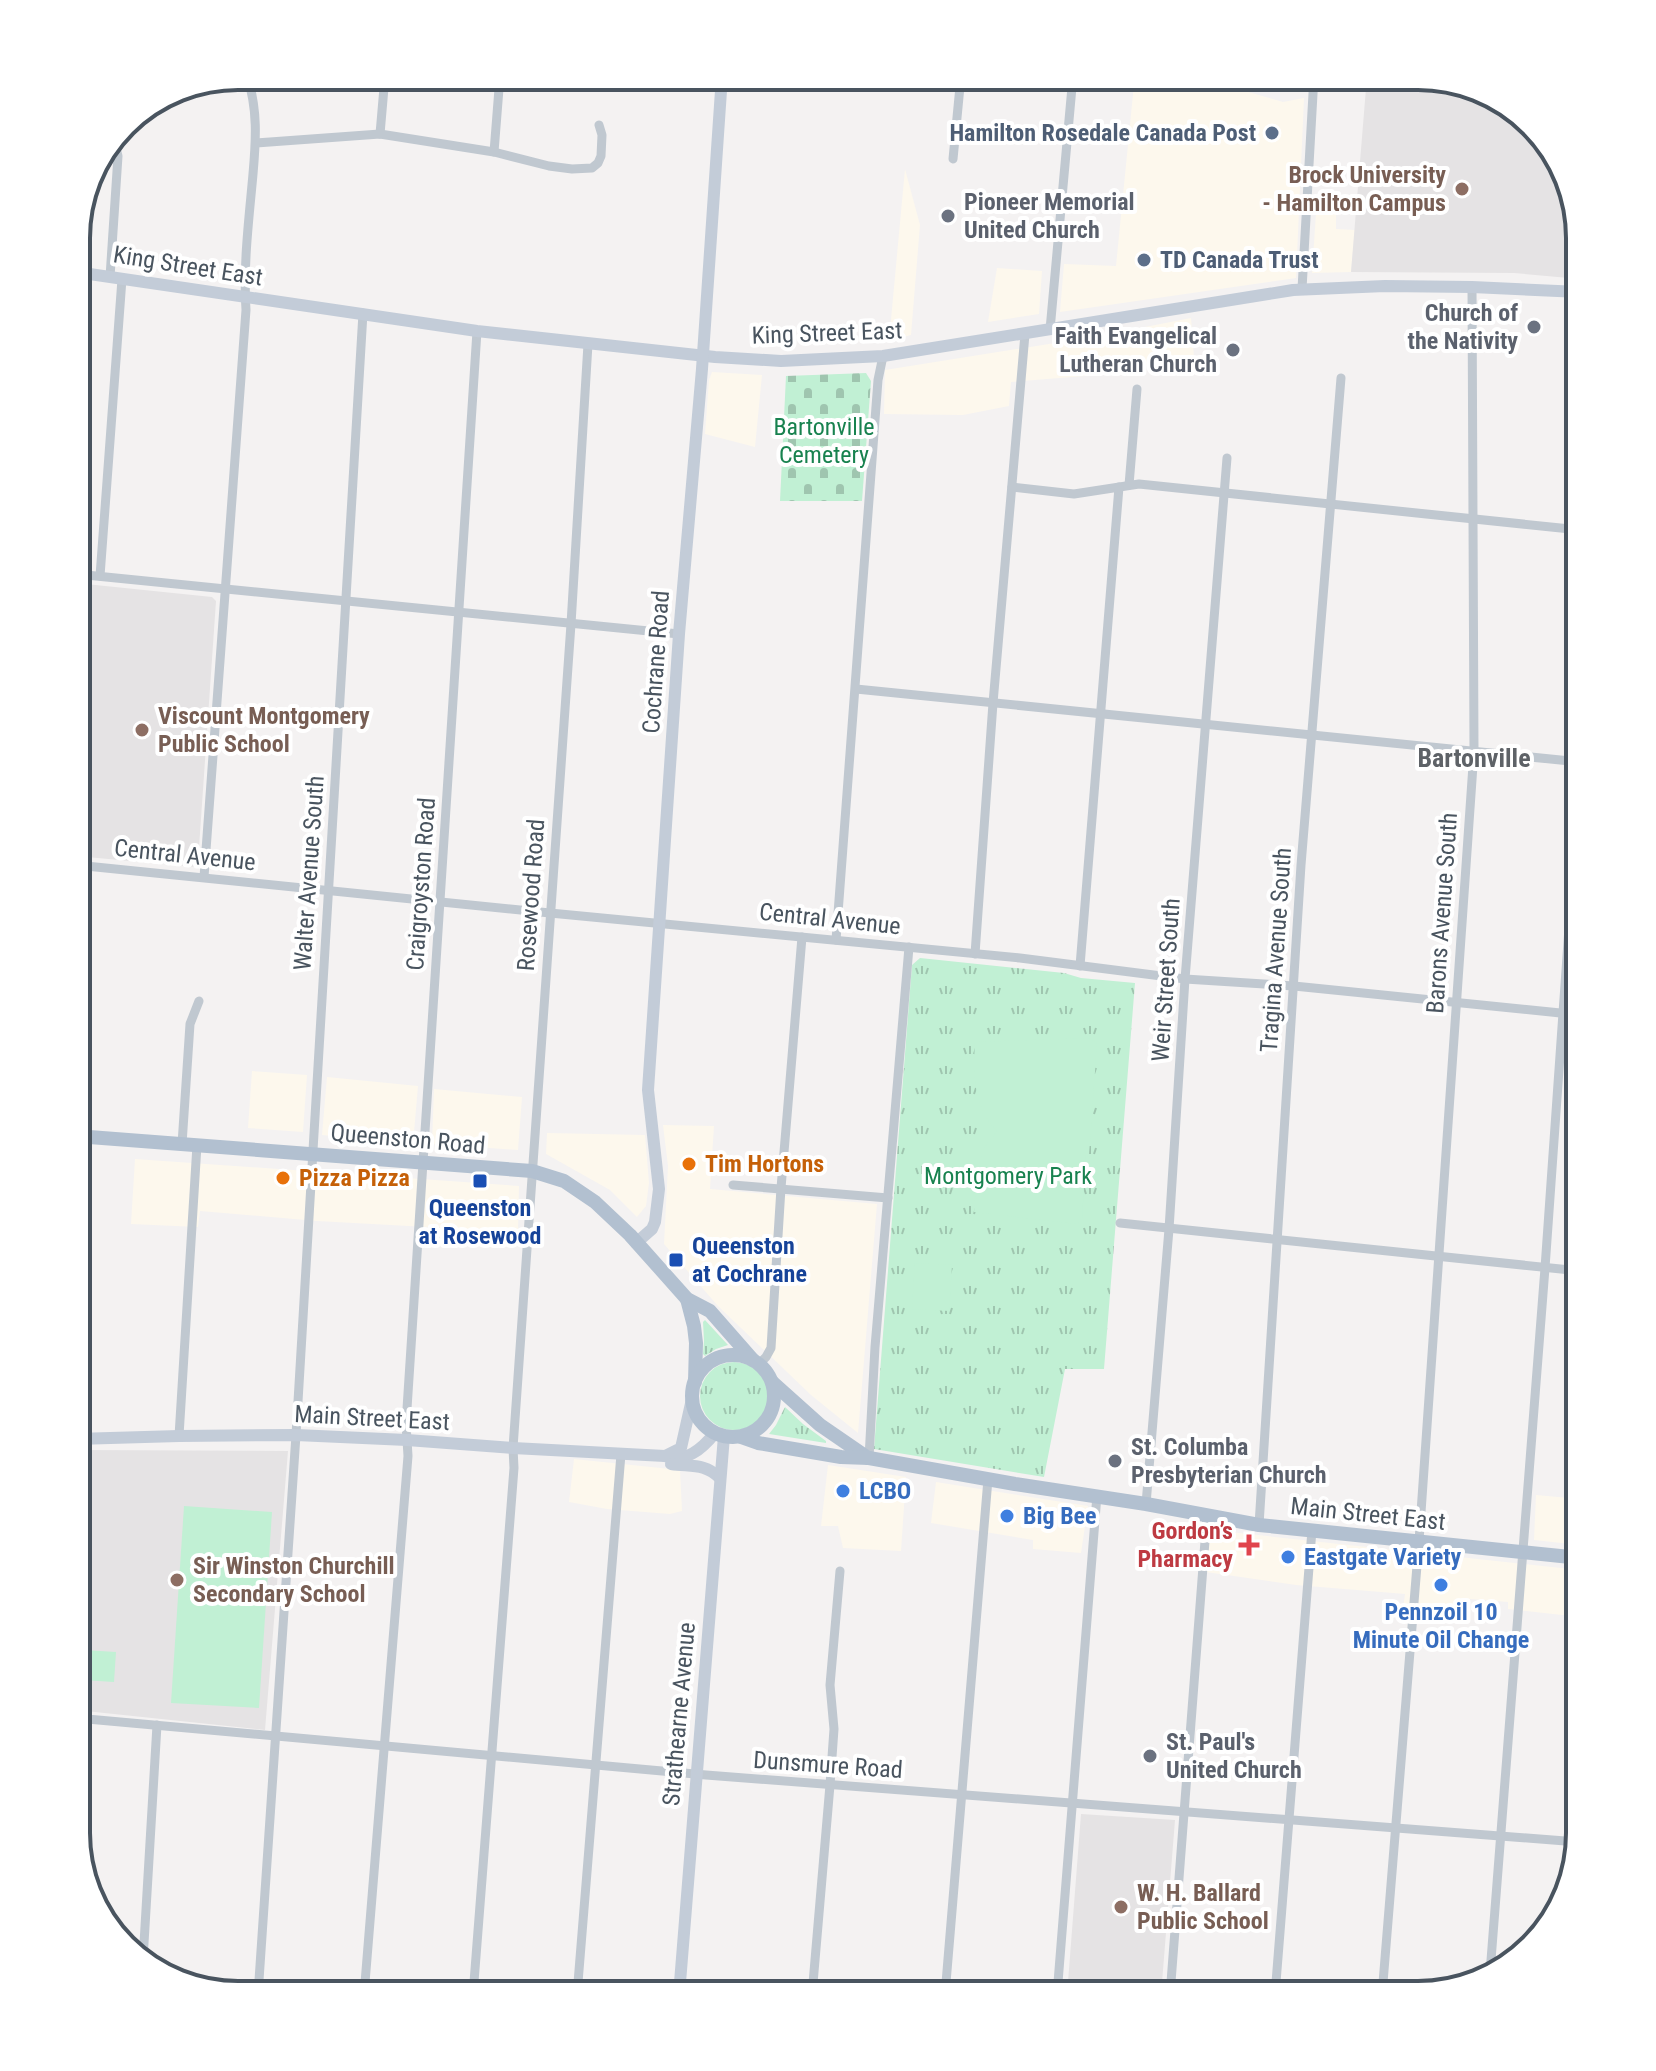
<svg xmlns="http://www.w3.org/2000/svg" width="1656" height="2071" viewBox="0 0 1656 2071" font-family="'Roboto Condensed',sans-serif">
<defs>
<pattern id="grass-tufts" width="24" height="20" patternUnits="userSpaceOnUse" patternTransform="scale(2)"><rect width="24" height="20" fill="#c1f0d4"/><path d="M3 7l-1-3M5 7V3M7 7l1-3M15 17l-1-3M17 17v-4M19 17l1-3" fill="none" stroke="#9fc5af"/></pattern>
<pattern id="cemetery-stones" width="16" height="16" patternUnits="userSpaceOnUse" patternTransform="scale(2)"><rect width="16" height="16" fill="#c1f0d4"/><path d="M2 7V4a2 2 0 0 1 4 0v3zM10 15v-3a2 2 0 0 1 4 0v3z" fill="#9fc5af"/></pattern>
</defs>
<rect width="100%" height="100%" fill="#f4f2f2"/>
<!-- commercial -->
<g fill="#fdf8ed">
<polygon points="1134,84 1245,91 1283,102 1304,98 1296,278 1060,312 1064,264 1116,266"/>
<polygon points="905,169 920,225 911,335 889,341"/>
<polygon points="1316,213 1336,213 1336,229 1355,230 1351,272 1312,273"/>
<polygon points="997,268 1042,271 1039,314 988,322"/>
<polygon points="1191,318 1194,357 1097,375 1011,382 1009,406 963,415 884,414 885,370 1099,336"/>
<polygon points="712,372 762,375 755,447 705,434 709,380"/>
<polygon points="252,1071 307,1075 303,1132 248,1128"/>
<polygon points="327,1077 418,1086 413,1144 322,1135"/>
<polygon points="434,1089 522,1097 518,1150 432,1144"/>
<polygon points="663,1125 714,1126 710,1189 877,1204 858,1433 811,1395 718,1306 664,1244 668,1166"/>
<polygon points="547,1133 645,1135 649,1183 646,1206 637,1217 610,1190 546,1154"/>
<polygon points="135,1159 519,1186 518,1232 317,1221 200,1211 198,1227 131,1224"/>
<polygon points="574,1459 680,1470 682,1511 670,1514 607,1509 569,1502"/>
<polygon points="828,1465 906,1477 901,1551 843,1548 838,1526 821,1526"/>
<polygon points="936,1482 1088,1506 1081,1553 1033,1549 1033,1540 931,1523"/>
<polygon points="1536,1495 1580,1499 1580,1545 1534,1540"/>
<polygon points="1211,1530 1580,1570 1580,1617 1508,1609 1508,1602 1470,1599 1469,1614 1403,1608 1405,1594 1296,1585 1206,1572"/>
</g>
<!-- education -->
<g fill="#e5e3e4">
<polygon points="1367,76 1429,76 1499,97 1552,147 1580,238 1580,279 1514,273 1351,272"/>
<polygon points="76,583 212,597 216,601 198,862 195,867 76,856"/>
<polygon points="76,1450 288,1451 265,1730 76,1710"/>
<polygon points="1081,1814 1175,1820 1161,1995 1067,1995"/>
</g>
<!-- grass -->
<g fill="url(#grass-tufts)">
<polygon points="920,958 1064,973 1081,978 1135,983 1104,1369 1065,1369 1044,1477 874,1449 912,965"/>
<polygon points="705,1320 728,1345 716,1349 705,1356 703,1354 704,1341 703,1322"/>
<circle cx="734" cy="1396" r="34"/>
<polygon points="785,1407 803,1424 826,1441 826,1443 769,1434 776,1425"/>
</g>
<!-- cemetery -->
<polygon fill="url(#cemetery-stones)" points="866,373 871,381 862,501 780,501 786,376"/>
<!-- garden -->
<g fill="#c1f0d4">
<path d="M1090 1038 1097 1044 1089 1155H1086L1082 1218 1077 1224 974 1212 977 1171 984 1148 997 1131C973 1106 973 1074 975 1042Z"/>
<polygon points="915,1263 952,1265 949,1311 912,1309"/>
<polygon points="184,1506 272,1512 259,1708 171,1703"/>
<polygon points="84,1650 116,1652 114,1682 82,1680"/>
</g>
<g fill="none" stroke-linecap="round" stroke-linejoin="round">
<!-- street -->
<g stroke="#c0c8d0" stroke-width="9">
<polyline points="380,134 385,76"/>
<polyline points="256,143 380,134 494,152 549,166 572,169 592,168 598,163 601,156 602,135 599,125"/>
<polyline points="494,152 500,76"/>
<polyline points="953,159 961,76"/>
<polyline points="110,277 118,156 115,144 111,142"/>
<polyline points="1302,289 1314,76"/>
<polyline points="1050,330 1073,76"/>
<polyline points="1129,485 1137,389"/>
<polyline points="1012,487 1074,494 1139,484 1580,530"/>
<polyline points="76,574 679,634"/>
<polyline points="100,576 122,279"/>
<polyline points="856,689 1580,762"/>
<polyline points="76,865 550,913 1020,958 1185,979 1294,986 1580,1015"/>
<path d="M204 877 246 310C243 265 249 219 253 174 256 140 258 109 247 76"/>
<polyline points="836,940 878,380 883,356"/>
<polyline points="975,954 993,703 1025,334"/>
<polyline points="1080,966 1119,487"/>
<polyline points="182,1144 190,1024 199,1001"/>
<polyline points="733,1185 888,1198"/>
<polyline points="1120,1223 1580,1271"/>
<polyline points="76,1226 82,1137"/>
<polyline points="759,1364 766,1357 771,1348 781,1188 802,937"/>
<polyline points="179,1436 197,1145"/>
<polyline points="869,1458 875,1347 909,947"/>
<polyline points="1146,1504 1169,1229 1185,979 1227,458"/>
<polyline points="1259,1525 1301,865 1341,378"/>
<polyline points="76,1718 706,1775 1578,1842"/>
<polyline points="143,1960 157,1725"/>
<polyline points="1490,1973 1545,1268 1580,772"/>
<polyline points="258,1995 296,1435 363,313"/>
<polyline points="364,1995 408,1456 406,1424 477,331"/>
<polyline points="473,1995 514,1468 513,1448 571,624 588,344"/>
<polyline points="577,1995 621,1454"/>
<polyline points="812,1995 830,1785 834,1729 830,1685 840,1571"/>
<polyline points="945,1995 988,1479"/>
<polyline points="1057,1995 1097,1495"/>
<polyline points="1170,1995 1207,1515"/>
<polyline points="1275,1995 1312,1530"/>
<polyline points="1382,1995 1419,1541 1474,751 1472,287"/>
</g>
<!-- secondary -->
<g stroke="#c3ccd8" stroke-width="12">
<polyline points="76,272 477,331 715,357 781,361 883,356 1293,290 1385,286 1472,287 1580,292"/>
<polyline points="636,1243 652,1229 655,1222 659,1189 648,1090 679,634 702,369 722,76"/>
<path d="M76 1439 179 1436 296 1435 407 1440 513 1448 665 1456C686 1463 702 1449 715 1433"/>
<polyline points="665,1456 681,1448 692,1399"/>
<path d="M671 1464C692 1467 704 1463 720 1478"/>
<polyline points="679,1995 724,1436"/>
</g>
<!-- primary -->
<g stroke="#b2c0d0" stroke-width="14">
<polyline points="76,1136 532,1171 564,1181 595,1202 630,1235 687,1299 710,1311 753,1360"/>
<polyline points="687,1299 694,1326 696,1343 695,1382"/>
<circle cx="733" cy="1396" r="41"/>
<polyline points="772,1382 820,1425 868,1458"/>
<polyline points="741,1437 758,1443 841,1457 869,1458 1015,1484 1146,1504 1259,1525 1580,1558"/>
</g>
</g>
<!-- markers -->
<g fill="#5c6f8a" stroke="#fff" stroke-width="3">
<circle cx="1272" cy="133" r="8"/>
<circle cx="1144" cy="260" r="8"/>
</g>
<g fill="#8d6e63" stroke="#fff" stroke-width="3">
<circle cx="1462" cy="189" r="8"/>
<circle cx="142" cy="730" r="8"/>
<circle cx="177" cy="1580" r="8"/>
<circle cx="1121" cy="1907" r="8"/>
</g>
<g fill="#6b7280" stroke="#fff" stroke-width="3">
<circle cx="948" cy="216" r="8"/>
<circle cx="1534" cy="327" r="8"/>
<circle cx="1233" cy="350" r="8"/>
<circle cx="1115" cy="1461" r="8"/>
<circle cx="1150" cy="1756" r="8"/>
</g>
<g fill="#e8710a" stroke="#fff" stroke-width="3">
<circle cx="689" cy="1164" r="8"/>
<circle cx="283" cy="1178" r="8"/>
</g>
<g fill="#1a4fb4" stroke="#fff" stroke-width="3">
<rect x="472" y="1173" width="16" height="16" rx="4"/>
<rect x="668" y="1252" width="16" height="16" rx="4"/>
</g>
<g fill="#3f7fe0" stroke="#fff" stroke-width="3">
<circle cx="843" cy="1491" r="8"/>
<circle cx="1007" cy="1516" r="8"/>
<circle cx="1288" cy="1557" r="8"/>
<circle cx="1441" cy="1585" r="8"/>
</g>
<path fill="#e0444e" stroke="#fff" stroke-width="3" d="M1245 1533h8v8h8v8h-8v8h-8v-8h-8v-8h8z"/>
<g text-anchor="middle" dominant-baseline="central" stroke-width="8" stroke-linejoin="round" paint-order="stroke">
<!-- service labels -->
<g font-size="24" font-weight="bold" fill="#4e5e75" stroke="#fff" text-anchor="end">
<text x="1256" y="133">Hamilton Rosedale Canada Post</text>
<text x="1160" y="260" text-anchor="start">TD Canada Trust</text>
</g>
<!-- education labels -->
<g font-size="24" font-weight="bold" fill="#785e54" stroke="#fff" text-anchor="start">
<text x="1446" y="175" text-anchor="end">Brock University<tspan x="1446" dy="28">- Hamilton Campus</tspan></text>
<text x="158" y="716">Viscount Montgomery<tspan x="158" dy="28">Public School</tspan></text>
<text x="193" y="1566">Sir Winston Churchill<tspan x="193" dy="28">Secondary School</tspan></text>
<text x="1137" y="1893">W. H. Ballard<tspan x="1137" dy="28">Public School</tspan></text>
</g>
<!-- worship labels -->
<g font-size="24" font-weight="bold" fill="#5b616d" stroke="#fff" text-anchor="start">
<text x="964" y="202">Pioneer Memorial<tspan x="964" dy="28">United Church</tspan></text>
<text x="1518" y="313" text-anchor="end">Church of<tspan x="1518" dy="28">the Nativity</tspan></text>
<text x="1217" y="336" text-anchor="end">Faith Evangelical<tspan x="1217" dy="28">Lutheran Church</tspan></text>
<text x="1131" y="1447">St. Columba<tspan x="1131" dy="28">Presbyterian Church</tspan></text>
<text x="1166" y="1742">St. Paul's<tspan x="1166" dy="28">United Church</tspan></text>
</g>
<!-- street labels -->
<g font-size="24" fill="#49545f" stroke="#fff">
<text transform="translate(188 266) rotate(9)">King Street East</text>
<text transform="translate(827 333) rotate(-2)">King Street East</text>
<text transform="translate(656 662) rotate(-86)">Cochrane Road</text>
<text transform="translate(185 855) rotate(6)">Central Avenue</text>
<text transform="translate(309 873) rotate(-86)">Walter Avenue South</text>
<text transform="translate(421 884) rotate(-86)">Craigroyston Road</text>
<text transform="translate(531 895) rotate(-86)">Rosewood Road</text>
<text transform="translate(1442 913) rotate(-86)">Barons Avenue South</text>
<text transform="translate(830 919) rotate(6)">Central Avenue</text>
<text transform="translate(1276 950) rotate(-86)">Tragina Avenue South</text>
<text transform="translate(1166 980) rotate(-86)">Weir Street South</text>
<text transform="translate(408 1139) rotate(5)">Queenston Road</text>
<text transform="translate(372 1418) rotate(3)">Main Street East</text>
<text transform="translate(1368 1514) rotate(6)">Main Street East</text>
<text transform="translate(679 1714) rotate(-85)">Strathearne Avenue</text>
<text transform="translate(828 1765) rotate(4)">Dunsmure Road</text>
</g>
<!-- park labels -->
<g font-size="24" fill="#18824f" stroke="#fff">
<text x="824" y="427">Bartonville<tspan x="824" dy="28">Cemetery</tspan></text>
<text x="1008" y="1176">Montgomery Park</text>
</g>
<!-- food labels -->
<g font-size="24" font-weight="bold" fill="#c56008" stroke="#fff" text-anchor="start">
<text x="705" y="1164">Tim Hortons</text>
<text x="299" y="1178">Pizza Pizza</text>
</g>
<!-- transit labels -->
<g font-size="24" font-weight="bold" fill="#164399" stroke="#fff">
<text x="480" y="1208">Queenston<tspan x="480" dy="28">at Rosewood</tspan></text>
<text x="692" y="1246" text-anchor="start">Queenston<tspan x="692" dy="28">at Cochrane</tspan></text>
</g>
<!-- shop labels -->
<g font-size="24" font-weight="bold" fill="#366cbe" stroke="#fff" text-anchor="start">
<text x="859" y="1491">LCBO</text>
<text x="1023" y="1516">Big Bee</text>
<text x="1304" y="1557">Eastgate Variety</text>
<text x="1441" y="1612" text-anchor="middle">Pennzoil 10<tspan x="1441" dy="28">Minute Oil Change</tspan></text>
</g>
<!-- health labels -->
<g font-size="24" font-weight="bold" fill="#be3a42" stroke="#fff" text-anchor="end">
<text x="1233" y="1531">Gordon’s<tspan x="1233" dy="28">Pharmacy</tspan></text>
</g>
<!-- neighbourhood labels -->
<g font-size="26" font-weight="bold" fill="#5e6267" stroke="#fff">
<text x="1474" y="758">Bartonville</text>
</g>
</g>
<!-- crop -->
<path d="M0 0H1656V2071H0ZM238 90H1418A148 148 0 0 1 1566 238V1833A148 148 0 0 1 1418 1981H238A148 148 0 0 1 90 1833V238A148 148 0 0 1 238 90Z" fill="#fff" fill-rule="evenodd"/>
<path fill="none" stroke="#49545f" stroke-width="4" d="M238 90H1418A148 148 0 0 1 1566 238V1833A148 148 0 0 1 1418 1981H238A148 148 0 0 1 90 1833V238A148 148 0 0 1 238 90Z"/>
</svg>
